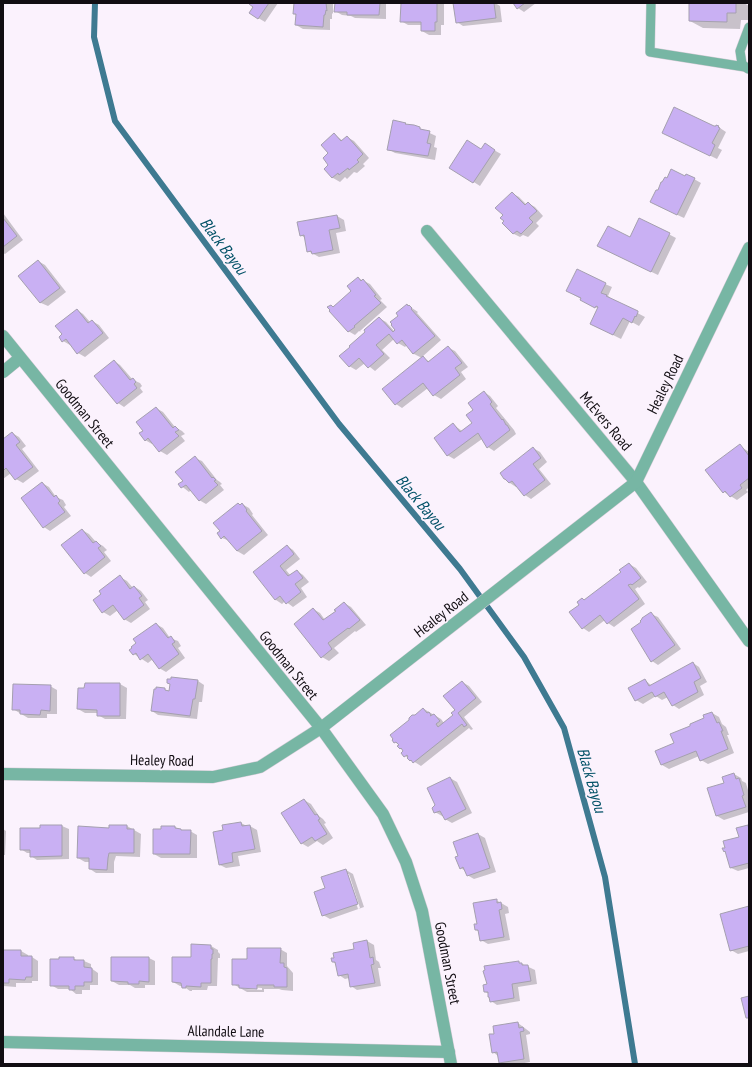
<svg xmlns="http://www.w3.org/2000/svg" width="752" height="1067" viewBox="0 0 752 1067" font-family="'PT Sans Narrow',sans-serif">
<rect width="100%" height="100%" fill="#fbf2fd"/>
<!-- shadow -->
<g fill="#0003" fill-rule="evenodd">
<polygon points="250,3 278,3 265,22 250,13 254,6"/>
<polygon points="295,3 333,3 333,14 332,13 332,19 330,19 330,30 303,29 296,25 296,15 294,14"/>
<polygon points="336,3 386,3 386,19 355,18 351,16 342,15 335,11"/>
<polygon points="402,3 444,3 444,25 441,25 441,35 429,35 422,31 422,25 408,25 401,21"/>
<polygon points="454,3 495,3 500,6 502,22 463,26 457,22"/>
<polygon points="514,3 536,3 524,12 518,8"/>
<polygon points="690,3 744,3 749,6 749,20 741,20 740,29 703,28 690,21"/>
<polygon points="393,121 419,128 436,136 434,147 437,148 435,160 395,153 388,149"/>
<polygon points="717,126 726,132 718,148 722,150 717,159 670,136 716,127"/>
<polygon points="334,134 343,141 347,137 354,141 369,158 363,164 365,166 357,173 354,172 347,179 345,177 340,182 333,178 325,169 329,165 330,154"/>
<polygon points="485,145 501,154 480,186 450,167 482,150"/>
<polygon points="685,177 694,179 701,183 684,218 658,206"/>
<polygon points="512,193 519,197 526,204 528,203 535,207 543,216 536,223 539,226 528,237 523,235 520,237 514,234"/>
<polygon points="3,213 23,240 5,254 3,253"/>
<polygon points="337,216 344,220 346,231 336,233 340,253 319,257 308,251 305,238 301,235"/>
<polygon points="640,219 676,238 658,275 605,250 631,238"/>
<polygon points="38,261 45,265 66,292 48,306 41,303 20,276"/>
<polygon points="358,278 370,284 382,299 380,300 387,307 360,331 361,332 359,331 355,335 348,331 334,308 353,291"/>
<polygon points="605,284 612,287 608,296 613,300 645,317 639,326 630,321 621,339 591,324 599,309 574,295"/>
<polygon points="409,306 418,312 417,313 441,340 422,357 430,362 449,348 455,351 468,367 461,372 466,379 441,399 434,395 428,388 402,408 396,404 422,358 414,354 407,345 405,347 398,343 394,339 382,350 390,358 375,371 365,363 356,370 349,366 366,332 379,318 386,322 395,332"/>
<polygon points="77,310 83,314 90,322 92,321 99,325 109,338 85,357 78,353 71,344 70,345 63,341 63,335"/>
<polygon points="114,361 120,365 133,380 140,383 142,386 140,388 143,392 124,407 118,403"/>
<polygon points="484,392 490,396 498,406 496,408 514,430 516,434 494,451 488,447 482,439 454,459 447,455 454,425 462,431 474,423 475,410"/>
<polygon points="156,408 163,412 175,427 182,431 185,434 181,436 185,441 167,455 160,451 154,443 152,444 145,440 144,431"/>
<polygon points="12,433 19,437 26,446 22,449 39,471 23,483 16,479 11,473 3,479 3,440"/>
<polygon points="740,446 749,452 749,487 746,490 748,492 737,500 724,492"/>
<polygon points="533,448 540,452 547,462 539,469 551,484 531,499 525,495 517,486 516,487 504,479"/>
<polygon points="195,458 202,461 217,480 220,482 222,484 220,485 224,490 206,504 199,500 191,490 189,492 180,485 184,481"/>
<polygon points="42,483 49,487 56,497 63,500 66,505 64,507 71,516 50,531 44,527"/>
<polygon points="239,504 241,505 242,504 249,508 253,514 252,515 268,535 244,555 237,551 230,541 222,538"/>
<polygon points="82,530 89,534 96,542 103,546 107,550 104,552 111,561 91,577 85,573"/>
<polygon points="287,546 293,550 300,559 286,570 291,576 297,571 303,575 309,582 301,588 307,597 293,607 285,601 282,604 276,600 254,572"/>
<polygon points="629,564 636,568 647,582 639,588 638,587 635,589 645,604 614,627 608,623 605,620 589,632 583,628 585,601 623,572"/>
<polygon points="120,577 127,581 133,588 135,587 141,591 148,600 145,602 150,609 131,623 124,619 118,610 110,616 103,612 94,600"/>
<polygon points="344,603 351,607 366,625 356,632 355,631 334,648 339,653 329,661 322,657 313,609 320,613 325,620 337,612"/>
<polygon points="651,614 658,617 681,649 658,665 652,661 642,622"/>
<polygon points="156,624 163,628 170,638 178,641 181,646 178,648 185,658 166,672 159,668 153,659 148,663 134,654"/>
<polygon points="693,663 699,667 707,682 700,686 704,695 679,709 673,705 668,697 662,700 656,696 643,704 636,700 645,680 652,686"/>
<polygon points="172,680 198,681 204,685 202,702 199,702 197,719 158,715 152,711 164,689 170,692"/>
<polygon points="462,682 469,686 482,702 464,717 473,729 471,730 469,728 421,766 405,756 405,751 400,748 400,746 395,742 415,716 424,709 441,719 444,723 454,715"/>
<polygon points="120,684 127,688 126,719 105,719 98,715 98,713 85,713 78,709"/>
<polygon points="50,686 57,690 57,714 47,714 47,718 28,718 13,709"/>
<polygon points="712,713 719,717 722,724 726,727 729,735 727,735 734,753 708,764 701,760 699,756 669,769 662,765 676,744 692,726 705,718"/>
<polygon points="734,774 741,778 742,781 746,783 749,794 749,812 724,820 717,816 708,789 725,784"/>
<polygon points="450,778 457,782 472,813 452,823 445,819 443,815 442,816 435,812 437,805"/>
<polygon points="304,800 311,804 319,816 323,819 326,823 324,824 333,838 323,845 317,841 308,847 301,843"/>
<polygon points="241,823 247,826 250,826 257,830 261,852 238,856 240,866 226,868 220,865 224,831"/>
<polygon points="41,826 62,826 69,829 69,859 37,860 31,856 31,853 27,853 21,849 41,829"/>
<polygon points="127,826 141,834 140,857 116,856 114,862 114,873 96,873 90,869 90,862 85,862 78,858 110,829"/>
<polygon points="748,826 749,826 749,868 738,871 731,868 727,853 724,851 726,848 740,838"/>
<polygon points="175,827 183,831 190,831 197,835 197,858 161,858 154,854"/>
<polygon points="3,829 6,831 5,855 3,855"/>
<polygon points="478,834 485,838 496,872 474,879 467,875 466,871 460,868 460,857"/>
<path d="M346 870 353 874 364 907 330 919 323 915 326 889ZM347 874H349L360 908 358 909Z"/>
<polygon points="496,900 508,907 509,913 505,914 510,940 488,944 481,940 480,932 476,930"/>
<polygon points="749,907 749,951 738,954 731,950"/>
<polygon points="367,941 374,945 376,960 379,962 381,968 378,968 381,986 357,990 351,986 349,978 345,979 339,975 336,964 333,962 356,950"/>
<polygon points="211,946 218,950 218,952 220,954 220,958 218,958 217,986 208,986 207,990 192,990 192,991 190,991 183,986 180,986 173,982 192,958"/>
<path d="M280 949 287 953V966L293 973V991L282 990 279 989H264V992H247L233 984 248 960ZM243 987 262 988V990L245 989Z"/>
<polygon points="3,951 21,951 28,955 28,957 32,957 38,961 38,981 32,981 32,983 16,983 16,987 3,986"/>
<polygon points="73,958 78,961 84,961 91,964 91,968 98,973 98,985 90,985 90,990 82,990 82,994 76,994 70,989 58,989 51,985 60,960"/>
<polygon points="149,958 155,961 155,985 145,985 145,988 135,988 130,985 119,985 112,981"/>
<polygon points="518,962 535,970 537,984 518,987 520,1001 497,1005 491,1001 489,994 485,992 488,985"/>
<polygon points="518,1023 530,1032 530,1034 526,1035 530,1062 519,1064 503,1064 499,1062 498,1056 493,1052 495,1035"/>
</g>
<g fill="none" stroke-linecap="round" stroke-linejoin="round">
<!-- stream -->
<polyline stroke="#3e7a91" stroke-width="6" points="95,3 94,37 115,121 339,424 460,569 524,657 564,728 605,877 635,1064"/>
</g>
<!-- building -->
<g fill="#c9b0f3" stroke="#a5a0af">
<polygon points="249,3 269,3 258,19 249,13 253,7 249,4"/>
<polygon points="294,3 326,3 327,11 326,10 325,15 324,15 323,27 295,25 296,14 293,14"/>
<polygon points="335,3 380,3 379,15 347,15 347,12 334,12"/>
<polygon points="401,3 437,3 437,22 435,22 435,31 421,31 421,22 400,22"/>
<polygon points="453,3 494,3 496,18 456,23"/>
<polygon points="513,3 525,3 517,9"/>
<polygon points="689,3 736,3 736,13 727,13 727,22 689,21"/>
<polygon points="674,107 714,126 716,126 716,125 719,126 718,127 720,128 712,143 715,145 710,156 662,133"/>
<polygon points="393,120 406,123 405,124 414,125 420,127 420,129 430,131 427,143 431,144 428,156 387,150"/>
<polygon points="334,133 341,141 347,136 363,154 357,160 359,162 349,170 348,168 339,175 338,173 332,178 324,169 328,165 323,158 328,153 321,145"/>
<polygon points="467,140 481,149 485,143 495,150 473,183 449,168"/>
<polygon points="671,169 685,176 686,174 695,178 677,215 650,202 656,190 658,190 661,182 662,182 665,177 667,178"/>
<polygon points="512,192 525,205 528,202 537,211 529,218 533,222 521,234 517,231 513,234 502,223 504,221 500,218 503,215 495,208"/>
<polygon points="337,215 340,228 329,230 333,250 312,254 311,251 307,252 304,235 300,236 297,222"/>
<polygon points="3,218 17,236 3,247"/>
<polygon points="639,218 670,233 651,272 597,246 608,226 630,237"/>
<polygon points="38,260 60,288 40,303 18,276"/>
<polygon points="577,269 606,283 601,293 607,295 606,296 638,311 638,312 636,317 635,316 632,323 623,318 613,335 590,324 598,307 596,306 595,308 580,300 581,298 566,291"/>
<polygon points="358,277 361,281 363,279 376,295 374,296 381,303 354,326 355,327 348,332 329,311 330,310 327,307 331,305 333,307 351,291 347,286"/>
<polygon points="407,304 408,306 409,305 412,308 411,309 435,336 413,354 402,340 397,344 389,334 376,345 384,354 368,368 359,358 349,367 339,356 350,347 349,346 365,332 364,330 379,317 393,332 395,330 391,325 392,324 390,322 398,316 396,313"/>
<polygon points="77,309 88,323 92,320 103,333 77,354 66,339 62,342 59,337 62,334 55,326"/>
<polygon points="448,346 462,363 455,368 460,375 433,396 423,383 395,405 382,389 423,356 428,362"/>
<polygon points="114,360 130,380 133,378 136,382 134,384 137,388 117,404 94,376"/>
<polygon points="484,391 492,402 490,404 502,420 503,419 506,425 507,425 510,430 487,448 478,433 447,456 434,438 453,423 460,432 472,423 466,415 473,410 468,403"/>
<polygon points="156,407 173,428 175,426 179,430 175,432 179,436 159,452 148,438 145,441 139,433 143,431 136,422"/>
<polygon points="12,432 20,442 16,445 33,467 15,480 6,468 3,471 3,439"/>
<polygon points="740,444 749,456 749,478 740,485 742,488 730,497 725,491 723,493 705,470"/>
<polygon points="533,447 541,458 533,464 545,480 524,496 512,481 509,483 505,479 504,479 500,473"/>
<polygon points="195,456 212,478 213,477 216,480 214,481 218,485 199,501 186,485 181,488 178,484 183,481 175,472"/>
<polygon points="42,482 54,497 56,495 60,501 58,503 65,512 43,528 21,498"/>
<polygon points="238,503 240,505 242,503 247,510 246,511 262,531 237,551 224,536 221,539 217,533 220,531 213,523"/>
<polygon points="82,529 93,543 96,541 101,546 98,548 105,557 84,574 61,545"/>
<polygon points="287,545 294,554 280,566 288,576 297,570 303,578 295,584 301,592 286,604 280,596 275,600 253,572"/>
<polygon points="629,563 641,578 632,585 631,584 628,585 639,599 607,624 600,615 582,629 569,612 579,605 577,602 582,598 584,600 621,572 619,570"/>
<polygon points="120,575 130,589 134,586 142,596 139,598 144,605 124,620 113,605 102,613 93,600 101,594 99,591"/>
<polygon points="344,602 360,620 349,629 348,628 328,643 332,649 321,658 294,624 313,608 323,620 336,611 334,610"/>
<polygon points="651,612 675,645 651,662 631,629 641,622 640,621 642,619 642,618"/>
<polygon points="156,623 168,638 171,636 175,642 172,644 179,654 159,669 148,654 140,660 136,653 133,655 129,650 132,648 131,647 136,643 133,639"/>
<polygon points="693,662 701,678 694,682 698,692 672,706 664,692 655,697 652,692 635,701 628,688 645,679 649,686"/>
<polygon points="171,677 198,680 195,699 193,699 190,716 151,711 154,689 156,689 156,687 165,688 165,690 169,691 170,684 167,683 167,679 171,679"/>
<polygon points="462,681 476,698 458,713 467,725 464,727 462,724 413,763 411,760 410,761 407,758 408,757 407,755 404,757 401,753 403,751 401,748 400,749 397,746 399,745 396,742 394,743 392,740 393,739 390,735 409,720 409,718 412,715 415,715 423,708 427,713 429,712 431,715 430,716 434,714 440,721 436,724 438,727 453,715 451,713 455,710 443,696"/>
<polygon points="85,683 120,683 120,716 97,716 97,710 77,709 78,688 84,688"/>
<polygon points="13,684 51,685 50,711 41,710 40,715 20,714 20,710 12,710"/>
<polygon points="712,712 717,723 719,722 723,731 721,731 728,749 700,761 696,751 661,765 655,751 674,743 670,734 690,726 690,724 704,718 703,715"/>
<polygon points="734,773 736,779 739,778 744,795 742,796 746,807 716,816 707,788 724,783 722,777"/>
<polygon points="450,777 466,809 445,820 440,811 434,813 432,808 435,805 427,788"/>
<polygon points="304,799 315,815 317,814 320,819 318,820 327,834 315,841 312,837 301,844 281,813"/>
<polygon points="241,822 242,826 250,825 255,849 232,853 233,862 219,865 213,832 223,830 222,825"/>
<polygon points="40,825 62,825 62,856 30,857 30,850 20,850 20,828 40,828"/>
<polygon points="109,825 127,825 127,829 134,829 134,853 109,853 108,858 107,870 89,869 89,858 77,858 78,826 109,828"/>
<polygon points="748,825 749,830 749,863 730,868 725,851 724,852 722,848 725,848 723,841 739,837 736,828"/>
<polygon points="161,826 175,826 175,828 181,829 181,830 191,830 190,854 153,854 153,829 161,829"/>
<polygon points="478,833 490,868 467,876 463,867 460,869 455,857 458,856 453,842"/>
<polygon points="346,869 358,904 322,916 314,892 325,888 321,877"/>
<polygon points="497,899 497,903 501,902 502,909 499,910 504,937 480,941 478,930 475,930 474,924 477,924 473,903"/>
<polygon points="749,906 749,946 730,951 720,914"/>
<polygon points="367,940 370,958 373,957 374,964 371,965 375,983 350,987 348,974 338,976 335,962 332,962 331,958 334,958 333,953 354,949 353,943"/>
<polygon points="191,944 211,945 211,949 213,949 213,954 212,954 212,959 211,959 211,983 201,983 201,987 186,986 186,988 182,988 181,983 172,982 172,957 191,957"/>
<polygon points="247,948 281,948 280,963 284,963 284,967 287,968 287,987 274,987 274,985 257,985 257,989 239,988 239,985 232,985 232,959 247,959"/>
<polygon points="3,950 21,950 21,956 32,956 32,977 26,977 25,980 9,979 9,983 3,983"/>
<polygon points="59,957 74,957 74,960 84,960 84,967 92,968 92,982 84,982 84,986 75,986 75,990 69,990 69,986 50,986 50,959 59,959"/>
<polygon points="111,957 149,957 149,982 139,981 139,984 128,984 128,982 111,981"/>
<polygon points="519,961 519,963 522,963 522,965 528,965 531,981 512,984 514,998 490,1002 489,997 488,997 488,992 484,992 483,985 487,984 483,971 485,970 484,966"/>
<polygon points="749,996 749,1018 746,1018 741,998"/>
<polygon points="518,1022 519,1028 523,1027 524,1031 520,1032 524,1059 499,1063 497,1052 492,1053 489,1034 494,1034 493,1026"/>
</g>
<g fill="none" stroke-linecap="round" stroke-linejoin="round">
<defs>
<g id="service">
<polyline points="651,3 650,52 745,67"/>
<polyline points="748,69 742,64 740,51 749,27"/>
</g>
<g id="minor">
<polyline points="427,231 636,482 749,641"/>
<polyline points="3,336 321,728 383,814 406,862 422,911 451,1064"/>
<polyline points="3,372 20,358"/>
<polyline points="3,774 213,777 260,767 321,728 636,482 749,248"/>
<polyline points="3,1042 449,1052"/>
</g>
</defs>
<!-- service casing -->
<use href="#service" stroke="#d6cdd7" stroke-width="10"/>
<!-- minor casing -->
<use href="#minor" stroke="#d6cdd7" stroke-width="13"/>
<!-- service -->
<use href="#service" stroke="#77b6a4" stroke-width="9"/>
<!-- minor -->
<use href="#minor" stroke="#77b6a4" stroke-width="12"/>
</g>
<g text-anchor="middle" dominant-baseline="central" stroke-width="3.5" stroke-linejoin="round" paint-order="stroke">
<!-- street labels -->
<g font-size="15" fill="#110d12" stroke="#fbf2fd">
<text transform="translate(665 384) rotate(-64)">Healey Road</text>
<text transform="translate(85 413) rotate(51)">Goodman Street</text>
<text transform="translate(606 421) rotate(50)">McEvers Road</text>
<text transform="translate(441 614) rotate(-38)">Healey Road</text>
<text transform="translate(289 665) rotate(51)">Goodman Street</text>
<text transform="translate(162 760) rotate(1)">Healey Road</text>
<text transform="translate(448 963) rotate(79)">Goodman Street</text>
<text transform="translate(226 1031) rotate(1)">Allandale Lane</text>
</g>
<!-- water labels -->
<g font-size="16" font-style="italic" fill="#025167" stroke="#fbf2fd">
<text transform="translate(224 246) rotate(53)">Black Bayou</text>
<text transform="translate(421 502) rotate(50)">Black Bayou</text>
<text transform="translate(592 780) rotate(74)">Black Bayou</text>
</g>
</g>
<!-- border -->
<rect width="752" height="1067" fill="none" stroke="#110d12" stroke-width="8"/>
</svg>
